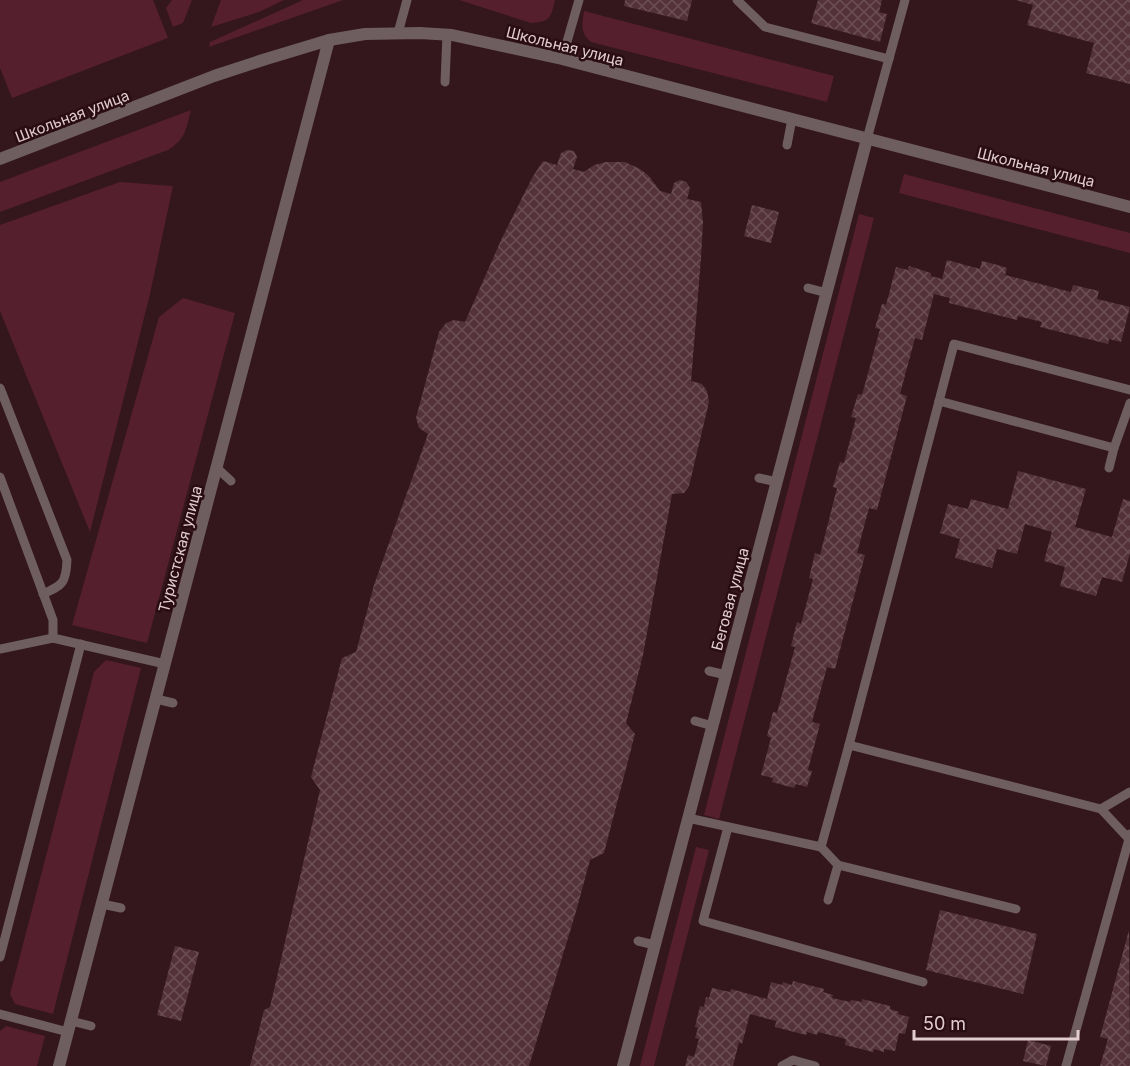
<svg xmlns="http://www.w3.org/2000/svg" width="1130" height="1066" viewBox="0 0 1130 1066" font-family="Inter,sans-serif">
<defs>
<pattern id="building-cross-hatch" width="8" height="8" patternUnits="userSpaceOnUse" patternTransform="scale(1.5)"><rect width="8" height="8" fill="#533339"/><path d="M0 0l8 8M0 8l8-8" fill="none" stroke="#6b4f55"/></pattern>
</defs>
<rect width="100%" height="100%" fill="#34161d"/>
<!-- green -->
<g fill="#551f2d">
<polygon points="0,0 153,0 168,38 12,98 0,68"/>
<polygon points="172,0 192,0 183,23 173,27 166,8"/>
<polygon points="221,0 284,0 259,12 211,27"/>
<polygon points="303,0 343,0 209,47 210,42"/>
<path d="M459 0H555C551 18 550 22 531 23Z"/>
<path d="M584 11 834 76 827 102 591 42C580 33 582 24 584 11Z"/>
<path d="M191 110C186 129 186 139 168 150L0 212V182Z"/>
<polygon points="904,174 1130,233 1130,253 899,193"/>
<polygon points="120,182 173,186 150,294 90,532 0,311 0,225"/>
<polygon points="859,214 874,218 719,819 704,815"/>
<polygon points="183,298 235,313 147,643 72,625 159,317"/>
<polygon points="106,660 141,668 53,1014 15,1004 10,994 94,672"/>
<polygon points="696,847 709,850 654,1066 640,1066"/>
<polygon points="6,1026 45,1036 37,1066 0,1066 0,1031"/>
</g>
<!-- building -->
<g fill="url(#building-cross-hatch)">
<polygon points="625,0 692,0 687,21 624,6"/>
<polygon points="818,0 882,0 879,12 887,14 880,42 811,23"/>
<polygon points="1016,0 1130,0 1130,84 1086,73 1094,43 1027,25 1033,5"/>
<polygon points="567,150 574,151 577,157 573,169 584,172 594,165 606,162 625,162 640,169 648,175 660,191 671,194 674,183 680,180 686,182 690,188 687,199 701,202 703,223 701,258 691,381 702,384 707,391 709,402 689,486 684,493 672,494 643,655 626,723 635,734 604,853 590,860 575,915 529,1066 250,1066 264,1010 270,1007 320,790 311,777 342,658 356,652 374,585 428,434 419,428 416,418 439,332 446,323 454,320 465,322 502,238 532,178 543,161 557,165 561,153"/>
<polygon points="752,205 779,212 771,243 744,236"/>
<polygon points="947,260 980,269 982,261 994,264 1007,268 1005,275 1071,292 1073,285 1099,291 1097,299 1130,307 1121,342 1109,339 1108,344 1040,327 1042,322 1018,316 1017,320 949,303 950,298 934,294 922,340 915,338 900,394 907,396 877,510 869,508 857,553 865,555 835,669 827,667 812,722 820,724 808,770 812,771 807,787 796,784 794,788 772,782 773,778 761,775 771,738 767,736 773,712 777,713 795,647 791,646 797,622 801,624 813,579 809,578 815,553 820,555 837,488 833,487 840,462 844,463 856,418 851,417 858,394 862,395 880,329 875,328 882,304 886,305 896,267 908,270 909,266 931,273 931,276 942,279"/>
<polygon points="1018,471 1086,489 1075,527 1112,537 1123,499 1130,501 1130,553 1122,582 1102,577 1096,596 1060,586 1065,567 1044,561 1052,532 1025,524 1017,554 997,549 992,568 955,558 960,539 940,533 948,504 968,509 971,499 1008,509"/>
<polygon points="940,910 1037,934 1023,994 926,970"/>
<polygon points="1129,930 1130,1066 1100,1066 1108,1039 1100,1037"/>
<polygon points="175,946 199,952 181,1021 157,1015"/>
<polygon points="793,981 824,989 823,992 833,995 832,998 850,1002 851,1000 862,1002 862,999 890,1006 890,1009 899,1012 898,1014 909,1017 905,1034 899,1033 895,1051 884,1049 884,1052 874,1049 873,1052 845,1045 846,1039 818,1032 817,1035 807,1032 806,1035 775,1027 776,1021 750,1014 742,1044 739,1042 733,1066 685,1066 688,1055 694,1057 699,1039 695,1038 698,1028 695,1027 700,1006 704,1007 706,997 709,998 712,988 730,992 731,989 767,999 771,982 782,985 783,982 792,985"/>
<polygon points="1028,1040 1051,1046 1046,1066 1023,1061"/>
</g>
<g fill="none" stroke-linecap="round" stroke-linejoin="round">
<!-- service -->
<g stroke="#6e5e60" stroke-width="9">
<polyline points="737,0 765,27 889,59"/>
<polyline points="398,33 407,0"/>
<polyline points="562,59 579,0"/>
<polyline points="445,82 447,34"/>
<polyline points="867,139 905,0"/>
<polyline points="787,145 792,119"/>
<polyline points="808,288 827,293"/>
<path d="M0 388 67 560C66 583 63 585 43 594"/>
<polyline points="939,401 1114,448 1130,403"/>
<polyline points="217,468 231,481"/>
<polyline points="1109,468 1114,448"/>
<polyline points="0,477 53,620 53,638 165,664"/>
<polyline points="759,478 777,482"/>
<polyline points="0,649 53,638"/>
<polyline points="709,671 726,675"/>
<polyline points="156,699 173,703"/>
<polyline points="695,721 713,726"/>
<polyline points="849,745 954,344 1130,390"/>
<polyline points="1101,809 1130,792"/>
<polyline points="688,818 821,847 849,745 1101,809 1129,839 1130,834"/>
<polyline points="728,827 703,921 923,982"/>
<polyline points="821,847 838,865 1016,909"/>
<polyline points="828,900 838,865"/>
<polyline points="102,904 121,908"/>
<polyline points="638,941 655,945"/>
<polyline points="0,957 81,644"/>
<polyline points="0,1014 68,1032"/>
<polyline points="71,1021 91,1026"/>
<polyline points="782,1066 793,1060 815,1066"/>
<polyline points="1066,1066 1129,839"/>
</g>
<!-- minor -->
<polyline stroke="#6e5e60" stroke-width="12" points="623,1066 867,139"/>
<!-- tertiary -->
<g stroke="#6e5e60" stroke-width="12">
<polyline points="0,159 214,76 266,59 329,40 365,34 420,33 452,35 562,59 1130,207"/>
<polyline points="59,1066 329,40"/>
</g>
</g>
<g text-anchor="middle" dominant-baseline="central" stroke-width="5" stroke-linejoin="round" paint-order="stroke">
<!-- street labels -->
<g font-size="15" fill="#e1cccf" stroke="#290d13">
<text transform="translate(565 46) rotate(14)">Школьная улица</text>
<text transform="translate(72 116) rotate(-21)">Школьная улица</text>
<text transform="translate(1036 167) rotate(14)">Школьная улица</text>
<text transform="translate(180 549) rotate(-75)">Туристская улица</text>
<text transform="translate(730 599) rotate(-75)">Беговая улица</text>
</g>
</g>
<!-- scale -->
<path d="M914 1030v9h164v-9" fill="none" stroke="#e1cccf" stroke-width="3"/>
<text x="923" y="1030" font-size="18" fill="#e1cccf" stroke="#290d13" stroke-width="4.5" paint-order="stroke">50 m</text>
</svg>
